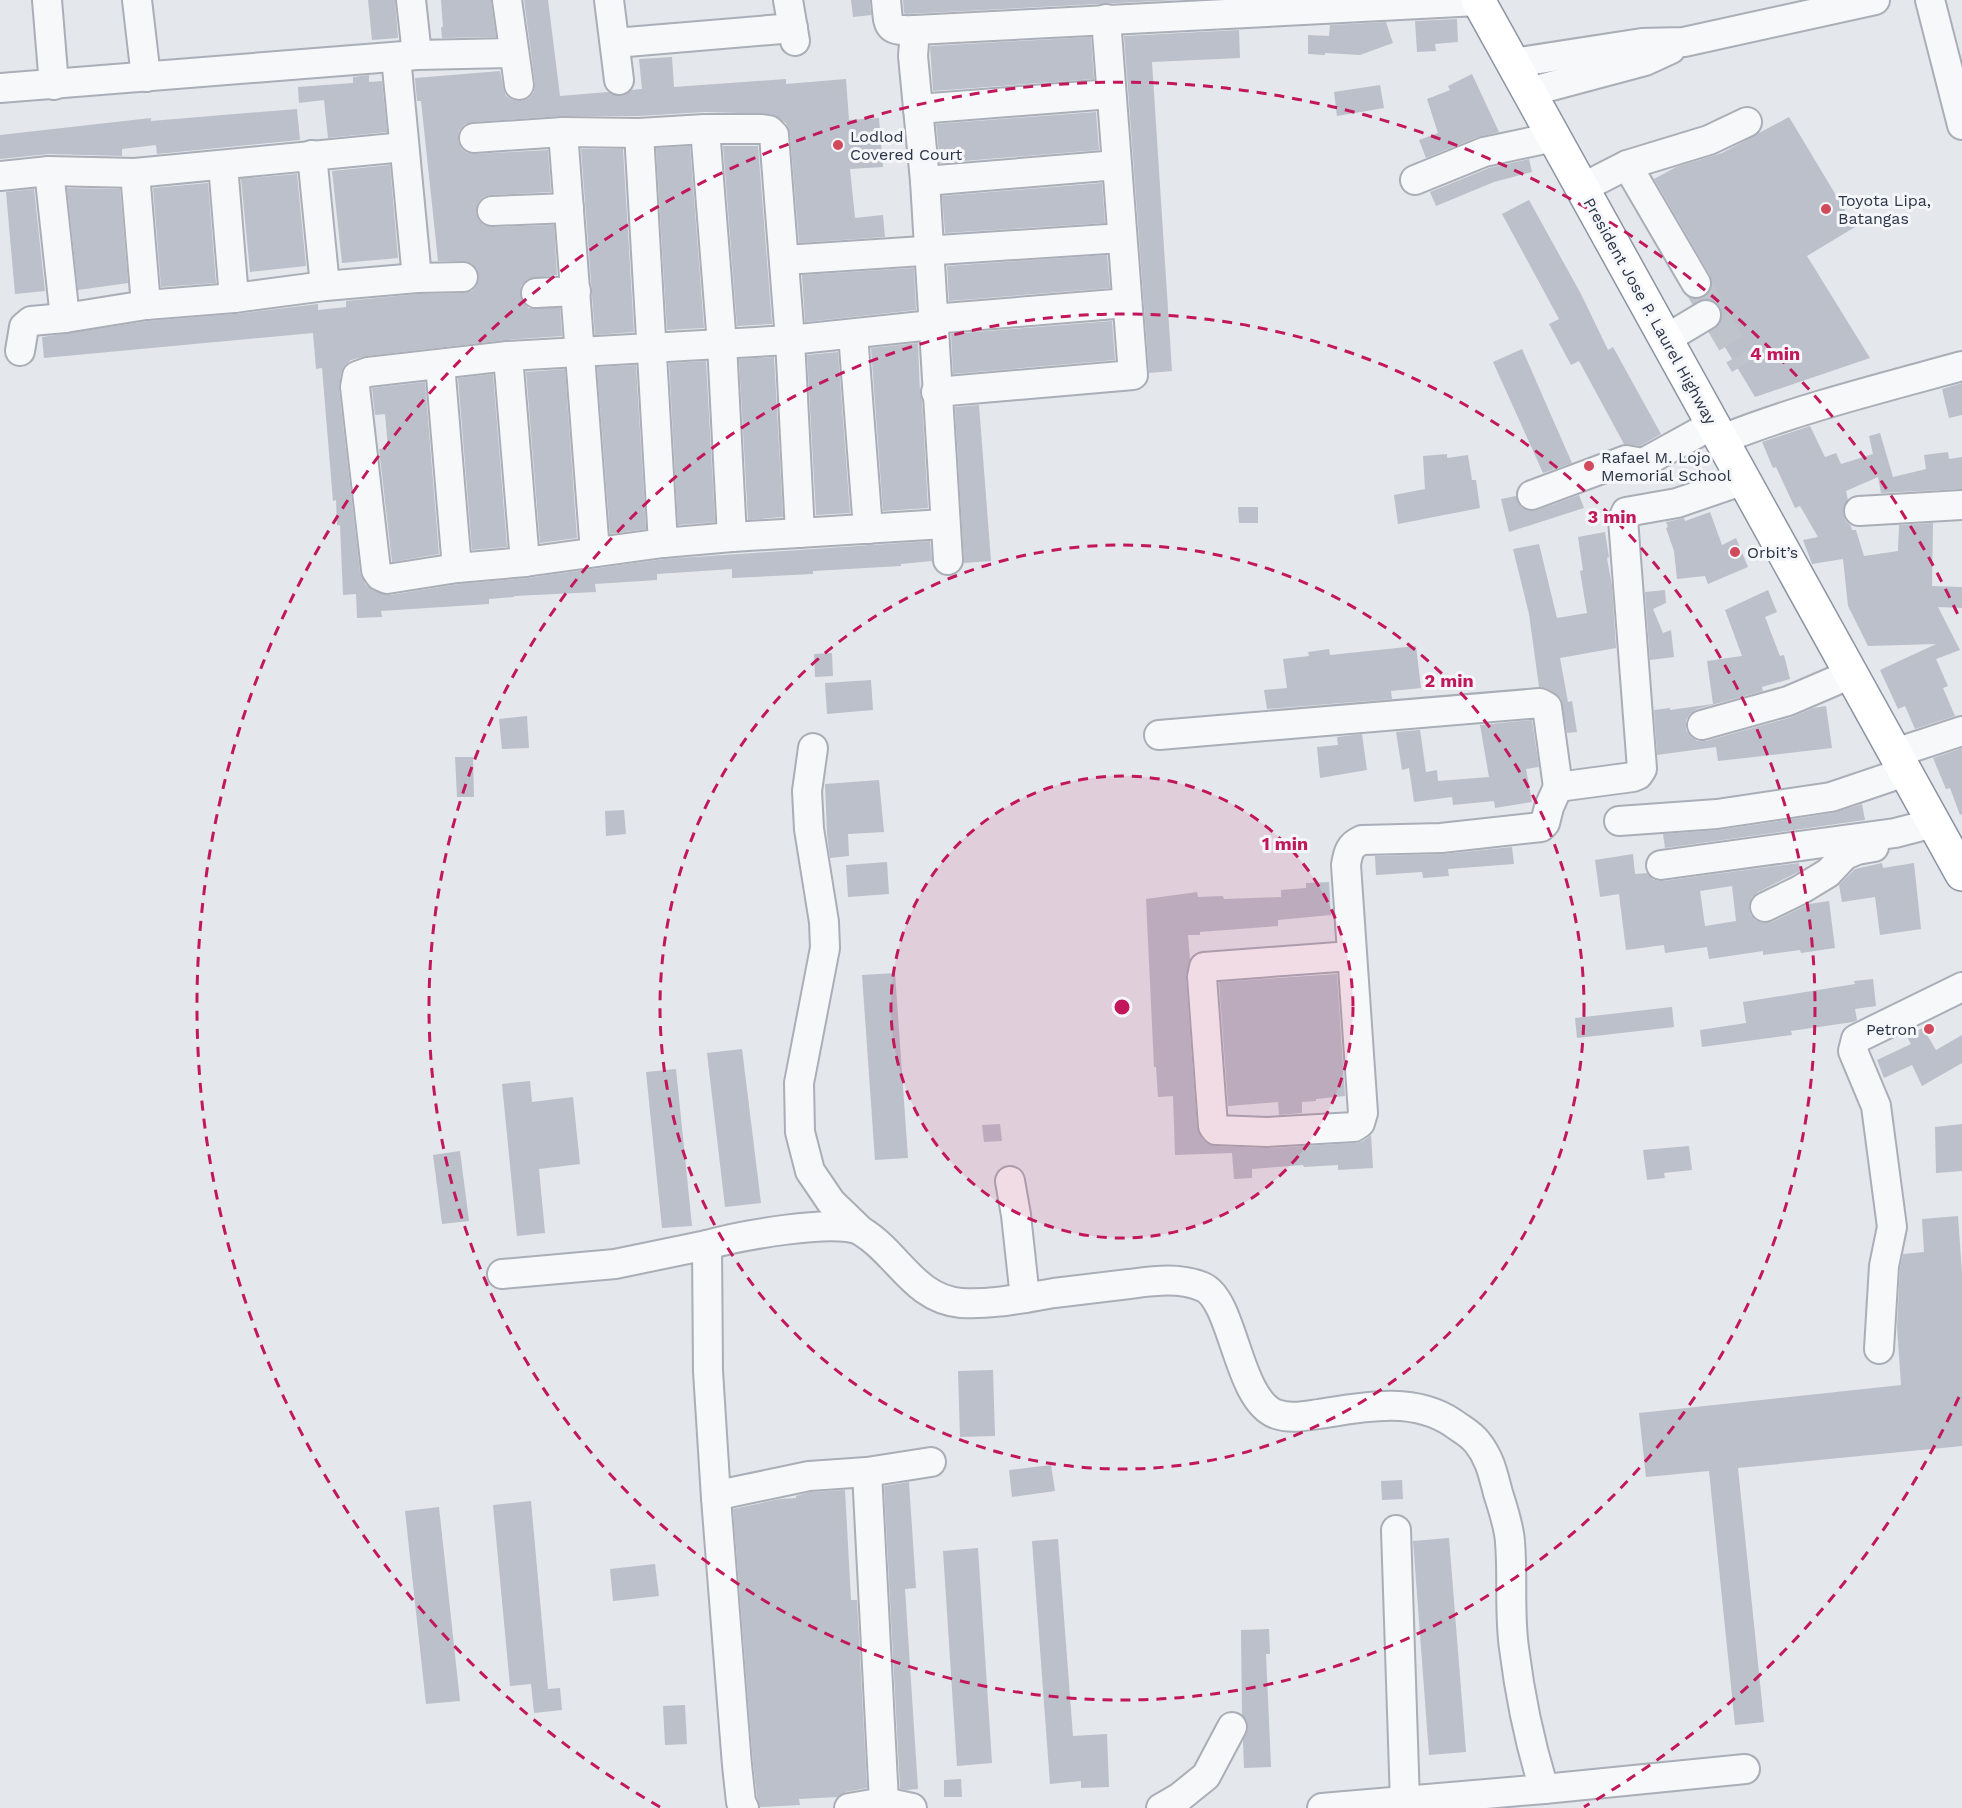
<svg xmlns="http://www.w3.org/2000/svg" width="1962" height="1808" viewBox="0 0 1962 1808" font-family="'Work Sans',sans-serif">
<rect width="100%" height="100%" fill="#e4e7ec"/>
<!-- building -->
<g fill="#bbc0ca" fill-rule="evenodd">
<polygon points="368,0 395,0 398,38 372,40"/>
<polygon points="441,0 491,0 496,37 442,38 441,27 443,27"/>
<polygon points="524,0 548,0 560,96 608,92 620,96 631,90 642,89 639,59 672,57 674,87 786,79 786,84 846,79 849,120 879,118 883,167 850,169 855,218 883,215 885,237 799,243 790,134 786,123 771,114 705,112 639,116 562,116 473,122 465,124 459,131 458,140 461,148 467,153 475,154 548,150 551,192 491,195 483,197 478,203 476,212 478,219 484,225 492,227 554,225 557,275 528,279 521,286 520,294 523,302 529,308 560,308 562,336 506,340 366,356 351,360 344,366 341,373 339,389 360,572 366,585 374,591 390,595 459,584 527,578 665,559 930,541 932,561 901,564 901,566 813,571 813,574 732,578 732,569 657,574 657,580 595,584 596,592 514,596 514,597 489,599 489,604 381,611 382,617 357,618 356,594 343,595 340,525 337,525 336,500 333,501 322,368 316,369 313,333 44,358 42,337 148,321 235,314 318,304 318,310 346,307 346,301 418,294 463,293 472,291 477,285 479,277 477,269 471,263 463,261 438,261 421,101 417,101 415,78 500,71 503,87 506,96 513,100 521,101 529,98 534,92 535,83"/>
<polygon points="851,0 870,0 871,15 853,17"/>
<polygon points="903,0 1177,0 906,14 904,13"/>
<polygon points="1457,19 1458,42 1435,44 1436,51 1417,52 1415,21"/>
<polygon points="1386,22 1393,43 1360,55 1325,53 1325,55 1308,54 1308,35 1329,36 1330,25"/>
<polygon points="1239,30 1240,58 1152,62 1172,371 1149,373 1124,36"/>
<polygon points="1091,37 1094,79 933,91 930,46"/>
<polygon points="1472,74 1499,132 1478,137 1426,158 1419,140 1438,133 1427,99 1450,90 1448,86"/>
<polygon points="369,75 369,82 382,81 387,132 328,138 324,100 299,103 298,87 353,83 353,77"/>
<polygon points="1380,85 1384,108 1337,116 1334,92"/>
<polygon points="297,109 300,140 157,154 156,145 122,149 122,156 49,154 0,159 0,135 151,118 151,121"/>
<polygon points="1096,112 1099,150 940,163 936,124"/>
<polygon points="1789,117 1855,227 1807,256 1870,358 1755,397 1714,329 1721,322 1722,315 1720,307 1713,300 1697,299 1705,297 1710,292 1712,283 1710,275 1654,179 1676,167 1722,153"/>
<polygon points="690,146 704,328 667,330 656,148"/>
<polygon points="723,146 758,146 772,324 737,326"/>
<polygon points="581,149 623,149 634,332 595,335"/>
<polygon points="1529,159 1532,172 1494,182 1436,206 1430,192 1489,168"/>
<polygon points="390,165 398,258 342,263 332,171"/>
<polygon points="297,174 306,266 250,272 241,179"/>
<polygon points="208,183 216,283 161,287 153,188"/>
<polygon points="1102,183 1105,223 945,233 942,196"/>
<polygon points="67,188 120,189 128,283 78,290"/>
<polygon points="34,189 45,291 15,294 6,192"/>
<polygon points="1529,200 1581,294 1608,350 1613,347 1661,434 1640,446 1624,444 1579,361 1571,365 1549,324 1559,319 1502,214"/>
<polygon points="1107,255 1110,288 949,301 947,266"/>
<polygon points="914,268 916,310 805,322 802,275"/>
<polygon points="1112,321 1115,360 953,374 951,334"/>
<polygon points="918,343 920,393 922,400 928,508 883,511 871,348"/>
<polygon points="1522,349 1572,463 1543,473 1493,362"/>
<polygon points="838,352 850,513 816,515 807,355"/>
<polygon points="774,357 783,517 748,520 739,359"/>
<polygon points="706,361 715,522 678,525 669,363"/>
<polygon points="636,365 646,529 610,534 597,367"/>
<polygon points="565,369 577,538 540,543 526,372"/>
<polygon points="493,374 507,547 472,550 458,378"/>
<polygon points="425,382 439,554 392,562 379,449 388,448 385,414 375,415 372,388"/>
<polygon points="1962,383 1962,415 1949,418 1942,389"/>
<polygon points="979,405 991,561 964,563 955,407"/>
<polygon points="1810,426 1825,457 1836,453 1841,464 1873,454 1869,436 1880,433 1893,477 1926,469 1924,455 1948,452 1949,459 1962,457 1962,489 1881,493 1878,477 1846,491 1848,500 1843,511 1845,520 1851,526 1852,530 1856,530 1864,556 1898,551 1899,525 1933,523 1932,586 1962,587 1962,608 1938,607 1960,650 1936,659 1948,686 1943,688 1955,716 1915,729 1905,706 1898,709 1880,670 1936,644 1868,646 1848,606 1843,559 1812,564 1803,540 1818,537 1800,506 1795,508 1776,467 1773,468 1762,442"/>
<polygon points="1447,454 1447,458 1468,455 1472,480 1476,480 1480,508 1398,524 1394,495 1425,489 1423,456"/>
<polygon points="1579,495 1584,508 1509,532 1501,499 1516,496 1521,507 1530,511 1538,510"/>
<polygon points="1238,507 1258,507 1258,523 1239,523"/>
<polygon points="1710,512 1722,545 1736,538 1748,567 1708,584 1705,576 1677,579 1674,551 1666,528 1668,527 1666,522 1684,518 1685,521"/>
<polygon points="1605,532 1609,557 1607,558 1612,586 1616,648 1560,658 1568,702 1572,701 1577,732 1567,733 1561,698 1548,689 1539,687 1529,614 1513,549 1539,544 1557,618 1587,613 1580,571 1583,570 1578,537"/>
<polygon points="1665,590 1666,603 1653,609 1663,633 1671,630 1674,657 1650,660 1645,592"/>
<polygon points="1768,590 1777,612 1765,617 1780,656 1784,655 1790,679 1762,687 1763,691 1697,709 1690,714 1686,720 1686,730 1691,737 1697,741 1706,741 1792,717 1813,708 1826,706 1832,748 1718,761 1716,747 1657,755 1654,710 1670,708 1670,710 1713,704 1707,661 1742,656 1725,610"/>
<polygon points="1416,646 1421,688 1391,691 1392,699 1267,709 1264,690 1287,688 1283,659 1309,656 1308,652 1329,649 1330,655"/>
<polygon points="832,653 833,676 815,677 814,654"/>
<polygon points="871,680 873,710 827,714 825,683"/>
<polygon points="527,716 529,748 502,749 499,719"/>
<polygon points="1532,720 1539,767 1526,769 1532,802 1495,808 1494,801 1453,805 1452,797 1414,802 1409,768 1402,770 1396,732 1420,730 1426,772 1437,770 1438,781 1489,777 1480,725"/>
<polygon points="1362,734 1367,770 1320,778 1317,747 1338,745 1337,737"/>
<polygon points="1962,748 1962,814 1960,815 1950,788 1946,789 1933,758"/>
<polygon points="455,757 473,757 474,797 457,797"/>
<polygon points="879,780 884,832 848,834 849,856 830,858 827,834 825,784"/>
<polygon points="1862,804 1865,820 1665,848 1663,834 1719,830 1833,813"/>
<polygon points="624,810 626,834 606,836 605,811"/>
<polygon points="1512,847 1514,864 1448,869 1449,876 1423,878 1422,872 1376,875 1375,856 1443,854"/>
<path d="M1633 854 1635 874 1647 873 1654 880 1663 881 1799 863 1800 871 1758 892 1752 897 1749 905 1750 914 1755 920 1764 923 1772 922 1809 904 1829 901 1835 948 1801 953 1800 950 1763 955V951L1709 959 1707 947 1665 953 1664 945 1626 950 1619 894 1600 897 1595 860ZM1732 886 1736 921 1705 926 1700 891Z"/>
<polygon points="887,862 889,894 848,897 846,865"/>
<polygon points="1882,863 1883,868 1914,863 1921,929 1880,935 1875,897 1842,902 1839,885 1855,869"/>
<polygon points="1329,882 1331,915 1278,920 1278,926 1200,932 1200,935 1188,935 1190,960 1186,978 1197,1127 1203,1140 1215,1146 1268,1148 1355,1143 1363,1141 1371,1135 1373,1168 1338,1170 1338,1165 1304,1167 1303,1165 1252,1169 1252,1178 1234,1179 1232,1153 1175,1155 1173,1096 1158,1097 1156,1067 1154,1067 1146,899 1197,892 1198,897 1223,896 1224,899 1281,897 1281,890 1306,888 1306,883"/>
<polygon points="895,973 908,1158 875,1160 862,975"/>
<polygon points="1337,974 1345,1096 1316,1099 1316,1101 1302,1102 1302,1113 1279,1115 1278,1102 1228,1106 1219,982"/>
<polygon points="1873,979 1876,1006 1855,1009 1857,1020 1853,1022 1791,1031 1792,1035 1702,1047 1700,1030 1746,1023 1743,1002 1855,984 1854,981"/>
<polygon points="1672,1007 1674,1027 1577,1038 1575,1018"/>
<polygon points="1923,1028 1936,1050 1962,1035 1962,1063 1922,1086 1912,1065 1884,1078 1877,1060 1911,1044 1906,1035"/>
<polygon points="742,1049 761,1203 725,1207 707,1053"/>
<polygon points="676,1069 692,1226 662,1228 646,1072"/>
<polygon points="530,1081 532,1102 573,1097 580,1164 539,1169 545,1233 517,1236 502,1084"/>
<polygon points="1000,1124 1002,1141 984,1142 982,1125"/>
<polygon points="1962,1124 1962,1171 1936,1173 1935,1127"/>
<polygon points="1689,1146 1692,1170 1664,1173 1665,1178 1647,1180 1643,1150"/>
<polygon points="460,1151 469,1221 442,1224 433,1155"/>
<polygon points="1958,1216 1962,1273 1962,1446 1738,1468 1764,1722 1735,1725 1709,1471 1646,1477 1639,1413 1901,1385 1897,1327 1900,1268 1903,1254 1924,1252 1922,1219"/>
<polygon points="993,1370 995,1436 960,1437 958,1371"/>
<polygon points="1051,1465 1055,1491 1012,1497 1009,1470"/>
<polygon points="1402,1480 1403,1499 1382,1500 1381,1481"/>
<polygon points="909,1482 916,1588 905,1589 918,1789 906,1790 900,1789 884,1486"/>
<polygon points="845,1490 851,1600 857,1600 867,1788 846,1792 837,1797 799,1799 800,1805 760,1807 757,1797 753,1763 733,1509 780,1499 796,1498 796,1496 811,1492"/>
<polygon points="531,1501 548,1689 560,1688 562,1710 534,1713 531,1684 510,1686 493,1505"/>
<polygon points="439,1507 460,1701 426,1704 405,1511"/>
<polygon points="1449,1538 1466,1752 1429,1755 1413,1541"/>
<polygon points="1058,1539 1073,1736 1107,1734 1109,1787 1081,1788 1081,1781 1050,1784 1032,1541"/>
<polygon points="978,1548 992,1763 957,1766 943,1551"/>
<polygon points="655,1564 659,1596 613,1601 610,1569"/>
<polygon points="1269,1629 1270,1654 1266,1654 1271,1767 1244,1768 1243,1741 1248,1727 1246,1719 1242,1715 1241,1630"/>
<polygon points="685,1705 687,1744 665,1745 663,1706"/>
<polygon points="961,1779 962,1797 944,1797 944,1780"/>
</g>
<g fill="none" stroke-linecap="round" stroke-linejoin="round">
<!-- minor-tunnel -->
<polyline stroke="#bfc3cb" stroke-width="28" stroke-dasharray="28 14" stroke-linecap="butt" points="1696,283 1744,365"/>
<defs>
<g id="minor">
<polyline points="47,0 54,85"/>
<polyline points="137,0 146,77"/>
<polyline points="411,0 417,55"/>
<polyline points="507,0 519,85"/>
<polyline points="609,0 619,80"/>
<polyline points="788,0 795,41"/>
<path d="M886 0C889 27 885 31 915 30"/>
<polyline points="1930,0 1962,125"/>
<polyline points="615,43 793,28"/>
<polyline points="396,57 417,278"/>
<polyline points="1513,63 1642,43 1684,42 1875,0"/>
<polyline points="0,88 417,55 513,53"/>
<polyline points="1529,92 1645,61 1671,49"/>
<polyline points="918,109 1111,94"/>
<polyline points="705,129 722,344 732,537"/>
<polyline points="563,132 595,552"/>
<polyline points="639,133 663,543"/>
<polyline points="474,138 563,132 639,133 705,129 762,129 769,130 774,135 790,340 800,533"/>
<polyline points="312,155 325,286"/>
<polyline points="223,165 234,298"/>
<polyline points="1627,165 1696,283"/>
<polyline points="49,171 65,318"/>
<polyline points="135,173 146,305"/>
<polyline points="0,176 49,171 135,173 404,147"/>
<polyline points="1415,180 1484,152 1554,137"/>
<polyline points="925,181 1117,165"/>
<polyline points="1582,188 1627,165 1709,140 1747,122"/>
<polyline points="492,211 569,208"/>
<polyline points="785,260 1122,238"/>
<polyline points="536,293 576,291"/>
<polyline points="932,319 1127,303"/>
<polyline points="932,325 790,340 508,356 368,372 357,376 355,387 376,570 380,576 387,579 457,568 525,562 663,543 732,537 944,524"/>
<polyline points="853,334 868,529"/>
<polyline points="1666,339 1706,315"/>
<polyline points="20,351 24,327 31,321 65,318 146,305 234,298 325,286 417,278 463,277"/>
<polyline points="508,356 525,562"/>
<polyline points="440,364 457,568"/>
<polyline points="936,392 1133,375 1106,19"/>
<path d="M1720 440C1797 409 1882 388 1962 366"/>
<polyline points="1532,495 1626,460 1643,463 1712,425"/>
<polyline points="1859,511 1962,505"/>
<polyline points="948,560 925,181 913,56 915,30 1478,1"/>
<polyline points="1702,725 1788,701 1851,674"/>
<polyline points="1159,735 1540,703 1547,707 1558,787 1633,777 1638,775 1642,769 1623,519 1626,512 1677,503 1744,480"/>
<polyline points="813,748 807,791 809,829 824,922 825,948 799,1083 800,1132 810,1171 831,1202 859,1229"/>
<polyline points="1895,753 1962,731"/>
<polyline points="1619,821 1717,814 1831,797 1905,772"/>
<polyline points="1661,865 1895,833 1934,823"/>
<polyline points="1765,907 1800,890 1828,873 1845,855 1857,850 1874,847"/>
<path d="M1351 956 1204 967 1202 977 1213 1126 1216 1130 1267 1132 1354 1127 1360 1123 1363 1113 1346 865C1348 852 1350 845 1362 840L1441 838 1541 827 1545 823 1549 807 1558 787"/>
<polyline points="1010,1181 1016,1215 1025,1298"/>
<path d="M707 1245C735 1237 838 1217 861 1231 898 1253 914 1299 961 1303 992 1305 1023 1298 1054 1293 1079 1290 1104 1287 1129 1284 1153 1281 1179 1277 1203 1287 1234 1301 1237 1399 1276 1414 1290 1419 1304 1416 1319 1414 1363 1407 1413 1396 1453 1423 1461 1429 1471 1434 1477 1442 1490 1458 1493 1474 1498 1493 1503 1509 1509 1526 1510 1542 1513 1577 1509 1613 1514 1648 1520 1696 1530 1744 1544 1789L1745 1769"/>
<polyline points="502,1274 615,1264 707,1245 708,1371 716,1498"/>
<polyline points="1879,1349 1884,1266 1892,1227 1876,1106 1853,1051 1856,1039 1962,987"/>
<polyline points="867,1472 884,1802"/>
<polyline points="1396,1530 1405,1802"/>
<polyline points="744,1808 741,1802 737,1765 716,1498 728,1493 809,1476 867,1472 931,1462"/>
<polyline points="849,1808 884,1802 912,1808"/>
<polyline points="1161,1808 1180,1797 1206,1776 1232,1727"/>
<polyline points="1322,1808 1544,1789"/>
</g>
<polyline id="highway" points="1478,0 1962,874"/>
</defs>
<!-- minor casing -->
<use href="#minor" stroke="#a9aeb7" stroke-width="32"/>
<!-- highway casing -->
<use href="#highway" stroke="#8b94a3" stroke-width="36"/>
<!-- minor -->
<use href="#minor" stroke="#f7f8fa" stroke-width="28"/>
<!-- highway -->
<use href="#highway" stroke="#fff" stroke-width="33"/>
</g>
<!-- distance rings -->
<circle cx="1122" cy="1007" r="231" fill="#c2185b" fill-opacity=".12"/>
<g fill="none" stroke="#c2185b" stroke-width="3" stroke-dasharray="10 8">
<circle cx="1122" cy="1007" r="231"/>
<circle cx="1122" cy="1007" r="462"/>
<circle cx="1122" cy="1007" r="693"/>
<path d="M1959 1397A924 924 0 0 1 1584 1807M660 1807A924 924 0 1 1 1959 617"/>
</g>
<!-- markers -->
<g fill="#d1495b" stroke="#f4f6f9" stroke-width="2">
<circle cx="838" cy="145" r="6"/>
<circle cx="1826" cy="209" r="6"/>
<circle cx="1589" cy="466" r="6"/>
<circle cx="1735" cy="552" r="6"/>
<circle cx="1929" cy="1029" r="6"/>
</g>
<g text-anchor="middle" dominant-baseline="central" stroke-width="6" stroke-linejoin="round" paint-order="stroke">
<!-- poi labels -->
<g font-size="16" fill="#2b3445" stroke="#f4f6f9" text-anchor="start">
<text x="850" y="136">Lodlod<tspan x="850" dy="18">Covered Court</tspan></text>
<text x="1838" y="200">Toyota Lipa,<tspan x="1838" dy="18">Batangas</tspan></text>
<text x="1601" y="457">Rafael M. Lojo<tspan x="1601" dy="18">Memorial School</tspan></text>
<text x="1747" y="552">Orbit’s</text>
<text x="1917" y="1029" text-anchor="end">Petron</text>
</g>
<!-- street labels -->
<g font-size="16" fill="#2b3445" stroke="#f4f6f9">
<text transform="translate(1650 311) rotate(61)">President Jose P. Laurel Highway</text>
</g>
</g>
<circle cx="1122" cy="1007" r="9" fill="#c2185b" stroke="#f4f6f9" stroke-width="3"/>
<g font-size="18" text-anchor="middle" font-weight="bold" fill="#c2185b" stroke="#f4f6f9" stroke-width="6" stroke-linejoin="round" paint-order="stroke">
<text x="1775" y="360">4 min</text>
<text x="1612" y="523">3 min</text>
<text x="1449" y="687">2 min</text>
<text x="1285" y="850">1 min</text>
</g>
</svg>
